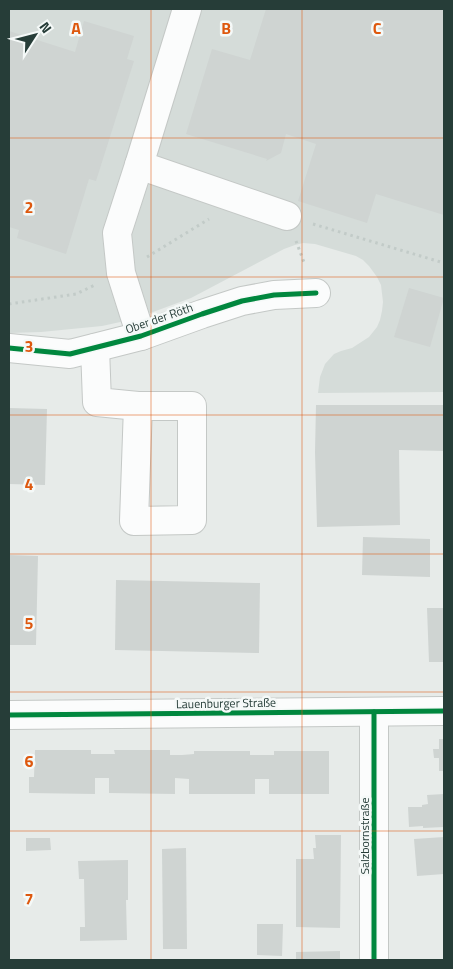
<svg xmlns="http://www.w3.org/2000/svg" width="453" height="969" viewBox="0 0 453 969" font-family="'Titillium Web',sans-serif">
<rect width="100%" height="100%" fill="#e7ebe9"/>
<!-- built -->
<polygon fill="#d5dcd9" points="9,9 444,9 444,392 318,393 320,377 325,364 334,354 341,351 352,348 369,337 377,327 380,320 382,311 383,302 381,285 377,277 369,266 363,260 356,256 315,244 303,243 295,245 284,249 191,298 134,319 102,326 41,332 9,333"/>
<!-- building -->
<g fill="#cfd4d2">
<polygon points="266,9 444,9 444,215 376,194 367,223 298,201 316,144 286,134 281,153 266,161 267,159 186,134 212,49 250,60"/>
<polygon points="84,21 134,36 127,59 134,61 96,181 89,179 66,254 17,238 19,230 9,227 9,31 75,52"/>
<polygon points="409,288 444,298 430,347 394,337"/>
<polygon points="316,405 444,405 444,451 399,450 400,525 317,527 315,452"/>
<polygon points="9,408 47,409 45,485 9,484"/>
<polygon points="363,537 430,539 430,577 362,575"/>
<polygon points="9,555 38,556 36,645 9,645"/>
<polygon points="116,580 260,583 259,653 115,650"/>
<polygon points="427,608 444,608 444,662 429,662"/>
<polygon points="439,739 444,739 444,771 439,771 439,758 434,758 433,749 439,749"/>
<polygon points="35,750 91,750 91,754 115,754 114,750 170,750 170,755 182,755 194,754 194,751 250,751 250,755 274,755 274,751 329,751 329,794 269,794 269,779 255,779 255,794 189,794 189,779 175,778 175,794 109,793 109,778 95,778 95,794 29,793 29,777 34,777"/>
<polygon points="444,794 444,827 423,828 423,826 409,827 408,807 422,807 422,805 428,804 427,795"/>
<polygon points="315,835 341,835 340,928 296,927 296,859 314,859 313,848 316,848"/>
<polygon points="444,837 444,874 417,876 414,839"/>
<polygon points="26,838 50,838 51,850 26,851"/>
<polygon points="186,848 187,949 163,949 162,849"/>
<polygon points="128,860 128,900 126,900 127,940 80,941 80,927 85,927 84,879 79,879 78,861"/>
<polygon points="257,924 283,924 282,956 257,955"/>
<polygon points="340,951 340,960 296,960 296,952"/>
</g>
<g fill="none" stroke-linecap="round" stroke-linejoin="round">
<defs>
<g id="minor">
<polyline points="187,9 139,165 287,216"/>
<polyline points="139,165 117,233 121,273 141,336"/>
<polyline points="9,348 70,354 141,336 202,314 242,301 274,295 316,293"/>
<polyline points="95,348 97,402 138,406 134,521 192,520 192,406 138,406"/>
<polyline points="374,712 374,960"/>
<polyline points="9,715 444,711"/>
</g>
</defs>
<!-- minor casing -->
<use href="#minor" stroke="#c4c8c6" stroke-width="30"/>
<!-- path -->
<g stroke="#c2cbc8" stroke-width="3" stroke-dasharray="2.5 4" stroke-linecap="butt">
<polyline points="313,224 444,263"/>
<polyline points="296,241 305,265"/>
<polyline points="147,257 209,219"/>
<polyline points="9,304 76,294 97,284"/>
</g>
<!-- minor -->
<use href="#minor" stroke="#fbfcfc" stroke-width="28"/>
<defs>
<g id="cycleway">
<polyline points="9,348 70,354 141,336 202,314 242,301 274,295 316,293"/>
<polyline points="374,712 374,960"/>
<polyline points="9,715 444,711"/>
</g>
</defs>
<!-- cycleway casing -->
<use href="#cycleway" stroke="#f5f9f8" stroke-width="8"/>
<!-- cycleway -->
<use href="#cycleway" stroke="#00873e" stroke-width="5"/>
</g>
<!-- grid -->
<path fill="none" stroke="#de580e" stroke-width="1" stroke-opacity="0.55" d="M151 9V960M302 9V960M9 138H444M9 277H444M9 415H444M9 554H444M9 692H444M9 831H444"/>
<g text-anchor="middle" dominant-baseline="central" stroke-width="5" stroke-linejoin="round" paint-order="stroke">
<!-- street labels -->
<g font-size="12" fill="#263d38" stroke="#f5f9f8">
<text transform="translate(159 318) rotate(-19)">Ober der Röth</text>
<text transform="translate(226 703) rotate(-1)">Lauenburger Straße</text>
<text transform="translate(364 836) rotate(-90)">Salzbornstraße</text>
</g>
</g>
<g font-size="16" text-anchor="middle" font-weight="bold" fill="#de580e" stroke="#f5f9f8" stroke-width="5" stroke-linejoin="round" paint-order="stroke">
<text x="76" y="34">A</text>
<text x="226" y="34">B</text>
<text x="377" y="34">C</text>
<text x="29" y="213">2</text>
<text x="29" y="352">3</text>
<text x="29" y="490">4</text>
<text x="29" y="629">5</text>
<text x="29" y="767">6</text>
<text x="29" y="905">7</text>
</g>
<!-- border -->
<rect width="453" height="969" fill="none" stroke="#263d38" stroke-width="20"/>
<!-- north arrow -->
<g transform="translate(35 35) rotate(54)" stroke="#f5f9f8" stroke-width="4" paint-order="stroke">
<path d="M0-4L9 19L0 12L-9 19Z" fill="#263d38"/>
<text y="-8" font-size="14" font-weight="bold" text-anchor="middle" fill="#263d38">N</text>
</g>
</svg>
